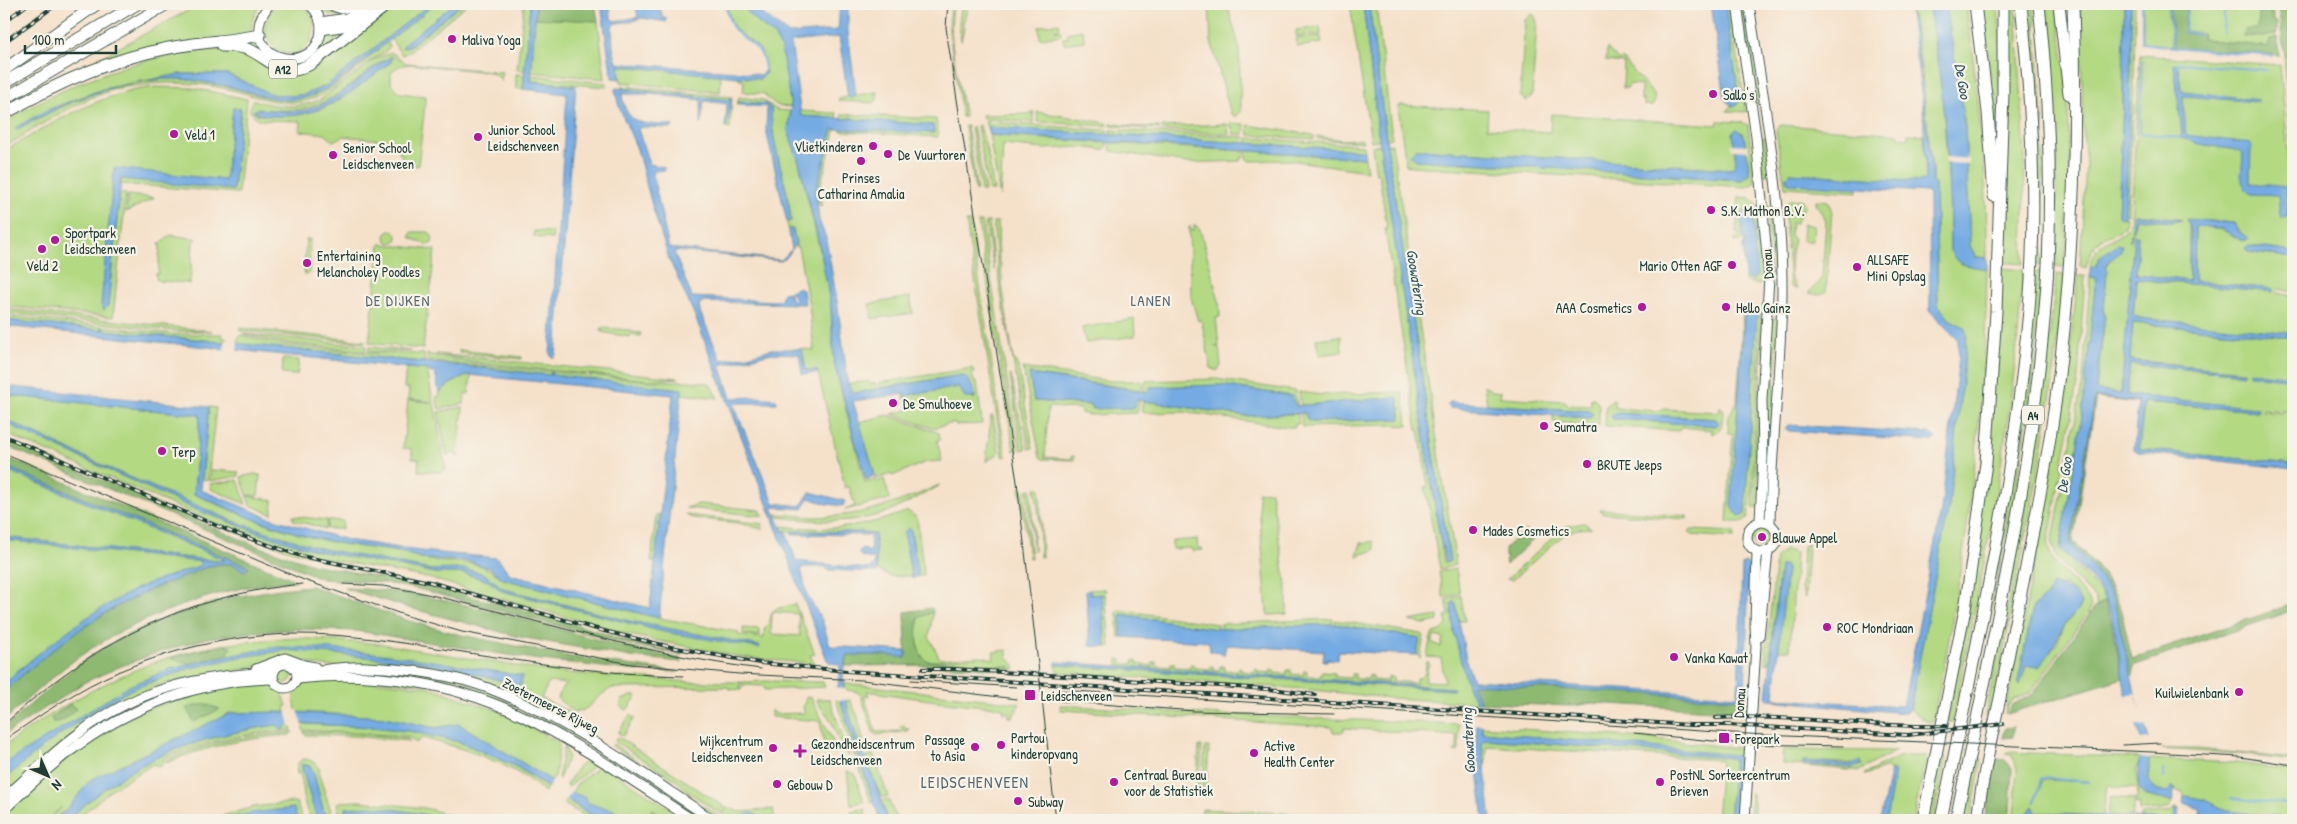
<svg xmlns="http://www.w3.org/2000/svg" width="2297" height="824" viewBox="0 0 2297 824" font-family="'Patrick Hand',sans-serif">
<rect width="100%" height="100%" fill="#f7f3e8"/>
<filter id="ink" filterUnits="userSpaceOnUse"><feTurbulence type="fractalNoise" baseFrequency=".02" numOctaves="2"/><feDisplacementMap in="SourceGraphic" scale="10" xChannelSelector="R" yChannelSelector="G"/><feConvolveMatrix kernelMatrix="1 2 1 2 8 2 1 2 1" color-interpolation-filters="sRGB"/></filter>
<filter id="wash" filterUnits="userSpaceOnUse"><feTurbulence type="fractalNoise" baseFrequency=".0096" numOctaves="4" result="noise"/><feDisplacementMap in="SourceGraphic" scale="20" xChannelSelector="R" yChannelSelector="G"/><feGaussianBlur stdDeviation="1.12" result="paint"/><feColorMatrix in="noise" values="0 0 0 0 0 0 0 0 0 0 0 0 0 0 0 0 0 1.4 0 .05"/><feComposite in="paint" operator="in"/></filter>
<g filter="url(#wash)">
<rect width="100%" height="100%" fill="#f5e1ca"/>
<!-- green -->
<g fill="#b3d983" stroke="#698b5c" fill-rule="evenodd">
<path d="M200 4H261C255 12 250 23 252 34L70 74Z"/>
<path d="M274 4C280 4 287 3 293 4 333 9 310 72 276 49 270 44 265 37 265 29 265 20 271 12 274 4Z"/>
<path d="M317 4 350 10 349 14C333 16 327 17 317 4Z"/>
<path d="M400 4H430L327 85 306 94 293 96 271 94 227 74H180L103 89 45 111 16 130C67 102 122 76 182 79 194 80 207 83 220 85 245 89 271 103 298 99 332 95 361 63 387 42L390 46C387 53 367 62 359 68 344 80 328 95 309 100 280 108 255 95 227 89 196 82 165 81 133 86 87 92 44 124 4 147V122C64 86 132 57 203 51 216 50 232 49 245 53 257 57 266 67 277 72L333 52Z"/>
<polygon points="435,4 454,4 407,41 405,47 410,46 462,4 467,4 410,51 402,55 391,39"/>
<polygon points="524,4 530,4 525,71 517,70"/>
<path d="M726 4H745C752 24 765 23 776 38 787 54 787 88 791 107L778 106 766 97V94L743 92 744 81 739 80V76L760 79 766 73 765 65 760 49 737 31 732 24Z"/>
<path d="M951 4H954C946 39 959 81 965 117H962L949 30Z"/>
<polygon points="962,4 969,4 962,26 964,27 961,41 959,22"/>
<polygon points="1209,4 1227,4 1239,46 1241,112 1236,117 1231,114 1211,41"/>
<polygon points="1350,4 1363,4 1379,140 1371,141"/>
<polygon points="1369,4 1376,4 1392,138 1386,139"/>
<polygon points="1725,4 1730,4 1746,112 1727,111 1731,105 1733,107 1740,101"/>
<polygon points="1741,4 1746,4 1760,104 1756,105"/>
<path d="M1910 4H1928L1942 90 1950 205V250L1960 264 1987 269C1985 422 1964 572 1933 721L1927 722 1910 709 1934 583 1964 327 1950 320 1938 305 1935 184 1932 183V169L1922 72Z"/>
<path d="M1946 4H1966C1977 88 1988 173 1987 258L1976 257 1970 246 1965 127Z"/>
<polygon points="1980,4 1998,4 2000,36 1997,147 1988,54"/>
<polygon points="2006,4 2016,4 2025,158 2023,264 2001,262"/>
<path d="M2027 4H2034L2043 120 2042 265H2036C2038 177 2038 91 2027 4Z"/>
<polygon points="2046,4 2057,4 2067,86 2070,156 2065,267 2056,266 2056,124"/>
<path d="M2080 4H2124L2123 103 2118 215 2127 218C2123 234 2112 232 2100 240 2091 247 2088 258 2086 268L2080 266 2086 164 2083 128Z"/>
<polygon points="2131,4 2135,4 2134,89 2128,215 2125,214 2131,70"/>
<polygon points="2143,4 2167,4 2172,46 2143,43"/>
<polygon points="2188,4 2272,4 2277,48 2202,39 2202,33 2185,31"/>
<polygon points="1531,14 1534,15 1537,22 1532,96 1526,101 1520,96 1525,20"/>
<polygon points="535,18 598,21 605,79 531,72"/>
<polygon points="1059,23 1060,29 1055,30 1061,31 1061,35 1040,38 1039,26"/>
<polygon points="354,26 354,28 311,60 296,66 277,64 252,48 232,42 250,40 273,60 283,64 297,64 314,55 331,33"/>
<polygon points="1320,27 1321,35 1296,36 1296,30"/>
<polygon points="1083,30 1084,41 1064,44 1063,38 1068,38 1067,33"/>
<polygon points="1321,37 1322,43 1297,47 1296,38"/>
<polygon points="1607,48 1619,61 1622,58 1654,95 1655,101 1652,106 1644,105 1644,100 1641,100 1641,85 1629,84 1628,88 1623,88 1624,63 1606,61"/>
<path d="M391 52 406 63 502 72 501 82 499 77 490 72 409 64 399 66 391 72V83L400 93 426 96 418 166 401 164 402 154 399 153 400 142 344 136 333 141 325 134 300 131 301 121 259 120 250 112 251 103 254 100C276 108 299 108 320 100L374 60ZM390 58 391 62C341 99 324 121 258 115L254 112 257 109C308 113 321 108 361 77 370 70 379 61 390 58Z"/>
<path d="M2140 55 2280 65 2293 204V252L2251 246 2248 252 2293 258V292L2278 289 2277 293 2293 296V333L2191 325 2139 318 2133 315 2136 279 2163 282 2273 289 2194 281 2195 227 2220 228 2240 240H2247L2234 223 2210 221 2189 222V281L2136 274 2138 236 2129 291V316L2121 394 2096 391 2105 316 2104 310 2107 271 2105 267 2111 259 2114 247 2098 259 2096 266 2090 267C2093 235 2122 245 2131 220ZM2136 214 2176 218 2180 220 2172 222 2136 218 2130 241Z"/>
<polygon points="2284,55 2292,60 2293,68 2293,169"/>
<polygon points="619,66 721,75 720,92 621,82"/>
<polygon points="516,74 525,75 523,89 516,88"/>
<polygon points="531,75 606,83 607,87 531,81"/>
<polygon points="622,86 732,97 730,129 726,128 731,100 622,88"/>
<path d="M155 87 193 88 247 99 238 193 121 184V178L233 190 241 109 233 108 225 180 114 169 105 308 108 305 120 193 126 194 113 317 4 306V151C52 124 98 93 155 87Z"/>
<polygon points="877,92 877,100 873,103 839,101 838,99 851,96 853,98 853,96"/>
<path d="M739 97 763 100 777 110 790 111 788 131 799 162 825 272 831 308 834 363 865 483 876 479 859 422 888 415 939 433 940 440 937 441 942 461 926 462 892 476 891 474 876 479 877 482 884 479 890 499 845 510 855 506 849 486 845 488 818 373 817 370H806L802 349 814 350 809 305 798 247H795L796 243 793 229H788L787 222 791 220C788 182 771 147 771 108L766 104 739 102 736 105Z"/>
<path d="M1400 105 1488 110 1487 128 1550 132 1551 114 1717 125 1718 121 1741 122 1748 125 1755 183 1746 187 1410 166 1406 165 1398 106ZM1733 133 1742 180 1417 160 1411 155 1416 149 1732 169 1736 163Z"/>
<polygon points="800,111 836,113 837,118 800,116"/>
<polygon points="1034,111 1033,122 983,119 982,115 1031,114"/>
<polygon points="1037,112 1107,123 1108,126 1038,122"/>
<polygon points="842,114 936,119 938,137 841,131 842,128 934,133 933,125 851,119 852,117 842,119"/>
<polygon points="985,122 1107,130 1107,135 987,127"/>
<polygon points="1111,123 1135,127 1159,127 1160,129 1111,126"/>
<polygon points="1230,123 1245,124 1244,134 1234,134"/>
<polygon points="1227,124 1229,134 1163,130 1162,127"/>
<polygon points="980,125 989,159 994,191 989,191 977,126"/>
<polygon points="1248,125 1313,135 1315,139 1249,135"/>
<polygon points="1782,125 1899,134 1900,137 1908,138 1908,134 1925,135 1926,179 1923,182 1790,173 1786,177 1786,180 1857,187 1857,192 1785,187 1776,131 1777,127"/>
<polygon points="965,126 967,126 977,190 975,191"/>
<polygon points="973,126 985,191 981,191 971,127"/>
<polygon points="836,128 819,190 822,206 819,205 816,187 833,129"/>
<polygon points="1110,130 1245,137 1244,143 1110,135"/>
<polygon points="989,135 1107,143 1106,148 1103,150 1082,147 1044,149 1003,145 1000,197"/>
<polygon points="1317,136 1341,140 1362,139 1363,142 1318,139"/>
<polygon points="1765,137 1770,174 1764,175 1760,138"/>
<polygon points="1248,138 1363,145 1364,151 1247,143"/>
<polygon points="1109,143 1244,151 1243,158 1240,159 1240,161 1187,163 1111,151"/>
<polygon points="1392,144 1456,565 1440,569 1425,487 1428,486 1419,430 1417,430 1385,229 1387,228 1379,174 1376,174 1372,146 1380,145 1439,532 1444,562 1448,562 1450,561 1387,145"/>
<polygon points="1246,151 1365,158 1367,171 1289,160 1249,161 1246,158"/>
<polygon points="128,195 154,198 126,212"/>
<polygon points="1739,197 1750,198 1756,203 1762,280 1759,285 1745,281 1745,277 1751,279 1757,276 1741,217 1742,233 1745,240 1735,242 1735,238 1738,238 1739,233 1736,233"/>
<polygon points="1801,199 1805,205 1796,223 1791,222 1790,235 1794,240 1791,251 1790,276 1797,290 1790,286 1784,205 1790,200"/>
<polygon points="1816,200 1828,201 1832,208 1826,291 1820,295 1808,293 1822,279 1826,221 1816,203"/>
<polygon points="1767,207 1773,207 1778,275 1772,276"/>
<polygon points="966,222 970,222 1006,457 1003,456"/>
<polygon points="978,222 982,222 1018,450 1014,451"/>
<polygon points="985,222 989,222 994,270"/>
<polygon points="993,222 998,222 999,263 1001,263 1002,284 1013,358 1018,366 1033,448 1029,449 1000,288"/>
<polygon points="1194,224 1200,229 1219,301 1220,317 1216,318 1219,346 1215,347 1219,347 1221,366 1217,371 1211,368 1202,323 1201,320 1198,321 1191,297 1189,228 1190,226 1190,230 1194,230"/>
<polygon points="1803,224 1814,226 1813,241 1802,241"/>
<circle cx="391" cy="237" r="6"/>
<polygon points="534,231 553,232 552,239 534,237"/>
<polygon points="412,232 429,232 433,238 432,243 427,245 411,238 410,236"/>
<polygon points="171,235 197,239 193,242 190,284 188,284 188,281 187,283 159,281 157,280 155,274 158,274 160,245 161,245 159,244"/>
<polygon points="310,239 309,274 304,275 306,240"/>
<polygon points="380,244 435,250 423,349 369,343"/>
<path d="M2001 268 2023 270C2014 423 1983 572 1952 722H1947L1967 622Z"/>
<polygon points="2036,272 2042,272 2034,369 2021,462 1991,610 2006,517"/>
<path d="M2056 274 2064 275 2055 366 2041 458 1991 716 1985 717C2015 570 2043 424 2056 274Z"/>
<path d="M2078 276H2085L2078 379 2048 544C2049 570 2091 589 2091 608L2030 693 2013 700 2008 706 2005 714C2033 569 2064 424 2078 276ZM2065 584 2069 590H2072L2080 607 2065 625 2056 645 2039 667 2026 666 2020 684 2018 681 2033 607 2048 595 2050 587 2054 585 2063 587Z"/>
<polygon points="2090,277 2096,277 2081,424 2060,549 2101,593 2105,601 2097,606 2095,598 2058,560 2052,544 2083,379"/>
<polygon points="910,297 913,313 872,319 869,304"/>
<path d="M1751 308 1761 312 1752 490 1748 518 1744 522H1727L1733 434 1728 433 1729 415 1737 402 1743 312ZM1752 311 1732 506 1744 316Z"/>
<polygon points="4,309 212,331 177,331 4,313"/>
<polygon points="4,316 175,334 223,334 222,338 226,338 226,342 103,330 103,327 102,330 4,320"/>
<polygon points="1763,318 1758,508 1753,508"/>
<polygon points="1772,318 1778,318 1768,508 1762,508"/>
<polygon points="1134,319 1135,336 1086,343 1082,328"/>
<polygon points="2132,323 2293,337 2293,377 2250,374 2293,380 2293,412 2263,409 2262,411 2293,414 2293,464 2139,449 2144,402 2258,411 2127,395 2129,364 2245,374 2244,371 2130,360"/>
<polygon points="240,328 365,341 365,343 240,331"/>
<polygon points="602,328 631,330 631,332 641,333 640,336 631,335 630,337 601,332"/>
<polygon points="243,334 366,346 365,351 286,343"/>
<polygon points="240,335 285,345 369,353 424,354 425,362 236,344"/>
<polygon points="1341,336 1342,352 1319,355 1316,339"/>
<polygon points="369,347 411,351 371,352 368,351"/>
<polygon points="459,350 522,357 522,359 459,353"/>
<polygon points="427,354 481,365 586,375 586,379 552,375 551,372 550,375 428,361"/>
<polygon points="436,354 679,378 649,380 481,363"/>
<polygon points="283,359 299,360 297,375 282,374"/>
<polygon points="406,368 427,370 433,402 408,399 409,388 404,388"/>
<polygon points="973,368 975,372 972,373 974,382 977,382 982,424 955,425 954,423 932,428 892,414 911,409 908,399 904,399 904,396 959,387 973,399 975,398 974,390 962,375 880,388 878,383"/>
<polygon points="1023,368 1110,381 1142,381 1142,390 1030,374 1034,401 1091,405 1092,409 1137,400 1140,400 1137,413 1089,415 1081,413 1081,409 1048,407 1045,457 1071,459 1072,456 1074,456 1074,460 1043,459 1040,457"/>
<polygon points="468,375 471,375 469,394 465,393 464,404 439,409 436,397 440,396 439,393 450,384"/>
<polygon points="589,375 648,381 688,381 709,383 718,398 682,394 682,389 588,380"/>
<polygon points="1010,375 1011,375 1026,449 1021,450"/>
<polygon points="1216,379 1295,391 1298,405 1296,406 1292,396 1220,385 1151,387 1149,392 1144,391 1145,381"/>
<polygon points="868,381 869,384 875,383 876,389 854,393 848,384"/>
<polygon points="1484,385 1492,391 1501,392 1500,397 1565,401 1568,405 1590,406 1591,398 1594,398 1599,405 1599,426 1553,422 1553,416 1590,418 1589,411 1487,404"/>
<polygon points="1299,392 1322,395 1402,392 1408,426 1391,425 1302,427 1301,413 1305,413 1311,422 1401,419 1398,398 1301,405"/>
<path d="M4 395 200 415 194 494C236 513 278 530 323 540 348 546 373 547 398 552 407 553 415 557 424 559 457 566 473 555 503 579L659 618 738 632V635L764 638 765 628 769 624 772 612 771 634 800 636 798 614 772 612 776 609 795 604 815 654 810 655 814 664 740 657 634 636 428 578 317 557 286 549 236 532 4 433V422L199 511 265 535 318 551 435 573H463L489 581 502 591 665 632 760 646 629 621 511 591 503 588 484 574 463 569 431 570 319 548 267 532 233 521 106 467 4 419Z"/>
<path d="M1614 399 1615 408 1657 411 1662 409 1719 412 1720 406 1723 409C1722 420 1724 431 1712 434V430L1680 427 1679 431 1605 426 1606 406ZM1615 413 1716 419V426L1614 419 1611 417Z"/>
<polygon points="408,400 434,403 446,470 440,472 418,471 419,459 412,458 412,449 403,448"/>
<polygon points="1143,401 1245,416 1298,414 1299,424 1295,424 1295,427 1287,427 1184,412 1144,413 1144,411 1141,411"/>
<polygon points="209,407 216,408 208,480 202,479"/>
<polygon points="463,407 458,457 453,453 447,456 438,412"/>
<polygon points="991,416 993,416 999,453 986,462"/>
<polygon points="4,469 226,560 216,561 4,537"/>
<polygon points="211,470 238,472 239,476 210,481"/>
<polygon points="254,474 260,475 258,496 247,495 241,477"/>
<polygon points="238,480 246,504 211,489 210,484"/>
<path d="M939 485V486C922 495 905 505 887 512 851 525 815 521 777 517L776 514C790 514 804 517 819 517 862 516 900 503 939 485Z"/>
<polygon points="1020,487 1024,490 1031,558 1029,558"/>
<polygon points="1035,488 1040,488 1042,557 1040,557 1039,516"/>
<polygon points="1031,489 1034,551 1027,490"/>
<polygon points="1271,491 1287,591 1287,614 1268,615 1267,613 1258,492"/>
<polygon points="247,496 273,500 272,514 250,505"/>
<polygon points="699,504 760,510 764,516 686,508"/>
<polygon points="1600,509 1687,516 1687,519 1602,513"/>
<path d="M908 511 917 518 924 576H918L911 531 909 528 904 532 911 576H890L877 570 875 534 862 532 783 531 780 526C831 531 860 529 908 511Z"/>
<polygon points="656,515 661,515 655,562 651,562"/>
<polygon points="686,515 763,524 762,529 738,523 692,518"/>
<polygon points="293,516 327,520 326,529 293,520"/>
<polygon points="328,520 343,521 342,529 327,529"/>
<polygon points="1584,523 1591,528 1577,529 1566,533 1512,580 1507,579 1561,530 1568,526"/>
<circle cx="1762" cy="537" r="10"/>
<polygon points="1692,530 1734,532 1734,538 1691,535 1689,532"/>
<polygon points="1197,539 1198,548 1202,548 1203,550 1192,551 1191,548 1172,549 1172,541"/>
<polygon points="4,540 199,561 202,562 199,566 135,589 18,670 4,684"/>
<polygon points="1373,541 1375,550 1357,556 1361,542 1362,544"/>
<polygon points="1808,543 1805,598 1801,589 1803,546"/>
<polygon points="1785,550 1796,553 1790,650 1778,650 1787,568 1780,566 1769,663 1765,663 1776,558"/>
<polygon points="1456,569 1460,594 1443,597 1439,572"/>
<polygon points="1105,589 1110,648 1106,647 1102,594 1090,595 1090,590"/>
<polygon points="1461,596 1465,621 1459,621 1456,605 1454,632 1469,689 1477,703 1389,698 1304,689 1057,672 1056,665 1453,690 1453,688 1118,666 1118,659 1122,660 1122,664 1133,664 1134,660 1137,661 1137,664 1153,666 1153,662 1156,662 1157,666 1171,667 1171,663 1174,663 1174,667 1191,668 1191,664 1194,665 1194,668 1210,669 1211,666 1213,666 1213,670 1220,670 1220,666 1224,666 1224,670 1238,671 1239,667 1241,668 1241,671 1254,672 1255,669 1257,669 1257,672 1271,673 1271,669 1274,670 1274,673 1287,674 1287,670 1291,670 1291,674 1303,675 1304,671 1307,671 1307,676 1321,676 1322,672 1335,673 1335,677 1351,678 1352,674 1355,674 1355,679 1369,679 1369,675 1373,676 1373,680 1388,681 1388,677 1393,677 1393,681 1416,683 1416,678 1420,678 1425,673 1426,662 1429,662 1425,681 1445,682 1441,658 1427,657 1430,641 1441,647 1443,638 1434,636 1433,641 1430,640 1433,633 1441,631 1447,625 1445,616 1449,615 1446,599"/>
<polygon points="1120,610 1217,624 1217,629 1121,614 1121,637 1119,639 1117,611"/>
<path d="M933 612 929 637 940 659 980 656 994 659 993 652 1007 650V658L1015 665V670H1011L1010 667 953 661H927C914 653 918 631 918 618Z"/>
<polygon points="1438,616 1438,621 1424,624 1409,621"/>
<polygon points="1333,619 1332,624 1220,629 1220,624"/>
<polygon points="1335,620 1422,634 1424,636 1420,658 1417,655 1420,638 1335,624"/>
<polygon points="743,628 760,629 760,636 743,634"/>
<path d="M299 638 382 644 553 672 691 682H741L739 687H742L741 690 729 689 728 687 612 688C598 695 594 704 582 711L578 710 575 713 558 699 561 689 566 684 549 682 541 698 574 715 569 724 469 679 314 665C288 656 265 665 239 670 211 677 180 678 153 688 99 709 48 759 4 795V746C70 699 142 657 223 645 249 641 274 639 299 638Z"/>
<circle cx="285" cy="676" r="7"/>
<polygon points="343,670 422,673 475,686 566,729 565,731 503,700 447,686 315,674"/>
<polygon points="347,679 430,687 498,711 558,742 559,746 555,776 552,781 459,724 435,728 384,717 299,712 296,710 293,690 299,682"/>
<path d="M211 681 126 713 4 807V801C51 759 96 717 156 694 173 687 193 685 211 681Z"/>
<polygon points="765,681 823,682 825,687 765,690 764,686 742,685 742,682"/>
<polygon points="271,682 282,692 287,706 285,707 286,712 229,713 74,802 53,820 49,820 62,807 46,820 4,820 4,812 74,751 141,711 208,689"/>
<polygon points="844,683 1019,703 1019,705 1013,717 1009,717 1009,712 1004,713 1003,708 936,701 867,691 869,696 864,695 876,732 903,731 900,726 904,725 905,729 910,729 908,731 877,735 873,732 861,696 857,692 844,689"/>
<polygon points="631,696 637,696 627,710 620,706 622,700"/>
<polygon points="806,697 811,698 837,749 825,750 820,721 771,717 771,710 776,714 804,713 805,712 803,708"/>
<path d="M817 699H830L849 756C839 748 837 731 830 719 826 712 819 708 817 699Z"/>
<polygon points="836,700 840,700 857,756 855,757"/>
<polygon points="846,700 850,700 858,717 866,753 864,754 853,730"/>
<polygon points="1060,705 1203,714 1459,724 1459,751 1454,752 1454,750 1457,750 1457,736 1344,728 1344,732 1333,732 1332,727 1061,710"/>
<polygon points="630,715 635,718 623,736 618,733"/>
<path d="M290 723 292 730C245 733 208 741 165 758L162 765 159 767 153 764 112 789 80 816V820H68C130 759 192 738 276 725L282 729Z"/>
<path d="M302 724 371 727 409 731 460 742 517 767 547 788 545 792C512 763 463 748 422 738L416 743 408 736 303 730Z"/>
<polygon points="1482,726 1656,739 1745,749 1741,820 1736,820 1740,758 1482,732"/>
<path d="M293 732 290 735C246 738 207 746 166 763L167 760C210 742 247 735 293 732Z"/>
<polygon points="303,732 351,733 407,738 410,741 351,736 306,735"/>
<polygon points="618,737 725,807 720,814 686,790 677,781 617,743 615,741"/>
<polygon points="1486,739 1731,758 1734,760 1729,820 1716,820 1721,760 1487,746 1485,773 1482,743"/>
<path d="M613 744C651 769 687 796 724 820H720L683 796 676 788 612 746Z"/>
<polygon points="564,745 568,757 559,779 558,778"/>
<polygon points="1199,746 1202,746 1199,792 1196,792"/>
<polygon points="1205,747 1209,747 1206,792 1202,792"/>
<polygon points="2162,749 2199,749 2293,759 2293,761 2240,754"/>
<path d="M1783 750 1896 751 1859 771 1782 764ZM1803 761 1862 764 1853 768 1803 764Z"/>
<path d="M2007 752 2142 758 2136 770 2138 789 2107 786 2103 816 2036 813 2033 806 2023 819H2017L2014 815 2017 768 2011 755 2006 754ZM2041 778 2089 781 2090 782 2043 780 2034 803Z"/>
<polygon points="873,754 888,796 881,798 865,757"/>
<polygon points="1906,756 1927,756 1913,820 1886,820 1894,771 1890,771 1887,767 1865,775 1864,774 1899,757"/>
<polygon points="606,757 669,799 682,804 707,820 699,820 605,759"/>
<polygon points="1940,757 1946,757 1933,820 1927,820"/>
<path d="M303 759C311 759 318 764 320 771L318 772 331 811 329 812 331 820H326L311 767 306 765H303V769L317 820H312L310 814H308L302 793 304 792 300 773 297 774C296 768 297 762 303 759Z"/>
<polygon points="858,759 874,801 871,802 856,760"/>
<polygon points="1977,759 1982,759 1970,820 1964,820"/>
<polygon points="2148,759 2238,763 2293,771 2293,818 2226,811 2206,800 2184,797 2183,792 2175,790 2175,788 2170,793 2156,789 2149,782"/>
<polygon points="590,760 595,761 591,768 569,787 566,785 579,766"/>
<polygon points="601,764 687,820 632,820 626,814 594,806 572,793 576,785"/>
<polygon points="847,771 855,774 864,802 851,804"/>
<path d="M2138 790H2140L2144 795 2172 802C2169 813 2149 810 2139 811V804H2136Z"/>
<polygon points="1751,792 1754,801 1754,820 1750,820"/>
<polygon points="2110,797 2135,799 2132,816 2108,815"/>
<polygon points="888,799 897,820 887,820 882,801"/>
<polygon points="567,800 599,820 591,820 564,804"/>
<path d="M360 801 425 808 467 820C427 820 385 800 345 810L346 820H341L337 805 338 802Z"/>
<polygon points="294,802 297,803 302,820 297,820 294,808 232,817 223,820 207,820 254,807"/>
<polygon points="2177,806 2174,818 2168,820 2139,818 2142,815 2170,812"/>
<polygon points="727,807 740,812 773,809 775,820 766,820 754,814 738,818 741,820 730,820 722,815"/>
<polygon points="866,809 864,820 852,820 851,811"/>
<polygon points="1202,809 1320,815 1324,820 1201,820"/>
<polygon points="1197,816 1197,820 1152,820"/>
</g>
<!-- forest -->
<g fill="#8eb971" stroke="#567b52">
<polygon points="536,4 595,4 598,21 535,18"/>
<polygon points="2169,4 2186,4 2184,33 2202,35 2202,39 2268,47 2270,40 2277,37 2279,55 2174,47"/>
<polygon points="2260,4 2270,4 2272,22 2277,22 2277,33 2265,37 2243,36 2244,29 2258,29"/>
<polygon points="2278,4 2288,4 2292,54 2289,58 2284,55"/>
<path d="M2095 397 2138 403 2096 398 2073 541C2086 556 2102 569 2111 587 2123 608 2126 635 2132 659L2293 604V610L2133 666V675L2131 676 2114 600 2070 544Z"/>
<polygon points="4,439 254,545 316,565 431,587 552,617 631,642 683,654 680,655 631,645 418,589 384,583 323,579 4,445"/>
<path d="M4 456 297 581C231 583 145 614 89 650 58 670 31 696 4 721V692C58 642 110 603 180 578 195 572 215 561 231 564 236 565 241 569 245 571L249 567 4 466Z"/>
<polygon points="1525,530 1533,540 1506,565 1505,560 1508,557 1505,557 1505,548"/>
<path d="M311 586 406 620 461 635 576 658 678 672 629 670 533 659 357 631 301 629 252 632 208 638 156 653 119 667 85 682 4 735V729C32 703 59 677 91 656 153 615 238 591 311 586Z"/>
<path d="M344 588C459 591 568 638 681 659L682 662 631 657 520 637 409 608Z"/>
<polygon points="2105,601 2112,625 2123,678 2007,714 2012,705 2033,694 2093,609"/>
<path d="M932 608 933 612 918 618C918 631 914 653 927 661L1004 666 1010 667 1011 670 940 665 845 666 848 655H886L906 658 905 612Z"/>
<polygon points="222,645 228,645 231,648 227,655 190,664 171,658"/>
<polygon points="1470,683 1738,699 1749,702 1748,712 1592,703 1574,706 1481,703"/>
<path d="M70 704 76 709C69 716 63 723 53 722L51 718Z"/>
<polygon points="205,704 220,709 194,722 186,708"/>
<polygon points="2013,727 2013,737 2003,738 2005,728"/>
<polygon points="1996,759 2005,760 2012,768 2010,814 2011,820 1984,820"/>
<polygon points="652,809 669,820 644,820 641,817 643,814 648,815"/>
</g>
<!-- water -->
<g fill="#75abe3" stroke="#4a748c">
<path d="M430 4H435C413 22 390 40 367 58 348 73 330 91 307 97 279 106 253 91 226 86 211 84 195 80 180 79 120 78 67 102 16 130L15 128 45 111 103 89 180 74H227L271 94 293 96 306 94 327 85Z"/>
<polygon points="454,4 462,4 409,46 402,48 407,41"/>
<polygon points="530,4 536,4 531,81 576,86 556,355 553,358 550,355 567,94 523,89"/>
<polygon points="601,4 610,4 611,18 616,21 638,17 635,4 659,4 663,18 667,19 666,22 642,18 629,22 616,23 612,26 613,48 617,63 735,71 761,75 765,70 766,73 760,79 619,66 620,79 612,78"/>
<path d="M745 4H757L760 12 789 34 838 30 840 4H848V32L856 95 853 96V99L848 97 839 37 791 42 801 116 850 119 852 117V119L933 125 934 133 833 129 816 192 819 220 826 238 838 307 848 384 854 393 962 375C971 380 974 390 975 398H965L959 387 904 396 903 394 853 401 875 475 866 480 834 363 831 308 820 246 799 162 788 131 791 107 781 48 775 37 749 15Z"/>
<polygon points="1363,4 1369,4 1387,144 1450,561 1446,563 1439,532 1379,140"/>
<polygon points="1711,4 1725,4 1739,97 1740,101 1735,107 1727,102 1725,98"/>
<path d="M1928 4H1946L1965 127 1970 246 1976 257 1987 258V269C1972 266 1956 267 1950 250 1950 167 1944 85 1928 4Z"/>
<path d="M2124 4H2131C2132 75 2129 146 2125 217L2122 218 2118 215 2123 103Z"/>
<polygon points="2288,4 2293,4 2293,68 2292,61 2289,56 2292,54"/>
<polygon points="1910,13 1915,26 1932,169 1932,183 1935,184 1938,305 1950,320 1964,327 1967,335 1949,506 1910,709 1905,713 1770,700 1767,698 1780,566 1784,565 1787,568 1774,697 1777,699 1903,706 1941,511 1959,357 1958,340 1930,311 1929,195 1926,192 1792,184 1787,182 1786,177 1790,173 1923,182 1926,179 1923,107"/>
<path d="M392 56 391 62C356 88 325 118 279 116 270 116 261 116 253 111L257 109C271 110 286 112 300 111 336 106 362 73 392 56Z"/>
<path d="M2174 64 2178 65 2181 89 2184 91 2259 100 2257 102 2183 96 2186 135 2251 143 2250 183 2286 187 2288 217 2282 218 2280 215 2278 195 2251 194C2234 179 2245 169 2242 151L2199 144 2189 140 2179 138 2182 134Z"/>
<path d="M616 88 731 100 727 127 725 126 727 104 704 101 701 125V100L649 94H622C625 127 646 124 673 125L672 128 641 127 638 129 649 164 664 167V170L654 171 653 176 669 248 781 260 792 249 788 229H792L796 243 787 257 781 261 676 251 674 252 692 297 775 301 781 299 783 293 789 292 792 301 795 298 790 291 800 287 803 290 805 304 703 302 699 304 700 312 721 360 748 356 771 349H802L806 370H817L818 373 802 374 799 354 772 353 720 365 731 398 755 397 776 399 777 403H736L734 405 774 503 801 506 810 492 845 501 843 506 827 504 809 498 803 509 772 507 783 531H786L796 561 870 569 874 564V559L862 557 858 553 862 548 869 552 871 550 870 535 792 534V531L862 532 875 534 877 572 827 570 826 567H806L801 568 807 595 822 620 830 646 906 651V658L886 655H848C830 687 867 759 878 791 882 800 884 810 887 820H880L840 700 838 688 840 665 829 662 827 660 695 316 669 259 653 209 637 149 619 107 615 90Z"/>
<path d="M738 102 766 104 771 108C771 147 788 182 791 221L787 222 766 130 767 107 738 105Z"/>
<polygon points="233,108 241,109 233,190 121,179 108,306 104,310 101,305 114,168 225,180"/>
<polygon points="987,127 1360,150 1364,151 1365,158 989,135"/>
<polygon points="1736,129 1744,134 1750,174 1742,180 1417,160 1410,155 1416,149 1731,169 1736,163 1733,133"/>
<polygon points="1750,206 1753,208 1757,276 1753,280 1745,277 1743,247 1745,241 1743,238 1741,217"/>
<polygon points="2134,214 2181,220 2172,222 2136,218 2130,242"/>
<path d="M2186 219 2232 223 2238 227V231L2248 237 2247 240H2240L2220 228 2195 227 2194 281 2273 289V292L2136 279 2133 315 2139 318 2293 333V337L2133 323 2130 360 2245 372 2244 374 2130 364 2127 395 2258 408V411L2144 402 2139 449 2293 464V469L2138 452 2134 449 2138 402 2095 397 2070 543C2087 561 2104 577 2114 600L2135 693 2149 739V782L2156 789 2169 793 2171 788H2175L2172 802 2144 795C2131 783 2144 757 2141 740 2138 724 2130 709 2126 693 2118 661 2118 623 2102 593 2092 577 2074 563 2060 549L2081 424 2096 278 2090 277V268L2096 266C2099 255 2109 251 2117 244L2122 245 2120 253 2108 261 2105 267 2107 271 2104 310 2105 316 2096 390 2121 394 2134 235H2138L2136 274 2189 281 2190 226Z"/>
<polygon points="2247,246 2293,252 2293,258 2248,252 2245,248"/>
<polygon points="1753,311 1757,315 1745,514 1740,517 1731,506 1744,315"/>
<polygon points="4,320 101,330 102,326 103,330 550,375 551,372 552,375 682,389 659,618 503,579 490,568 467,561 425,559 400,552 342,544 303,535 253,519 194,494 200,415 4,395 4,386 209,407 201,490 270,518 347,540 420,551 497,558 510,574 650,608 673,395 468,375 450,384 439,393 435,372 430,373 429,370 4,326"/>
<polygon points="2250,372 2293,377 2293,380 2250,375"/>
<polygon points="1029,374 1148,392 1150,387 1220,385 1292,396 1296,406 1398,397 1399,408 1402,409 1399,410 1401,419 1311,422 1307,420 1305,413 1245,416 1137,400 1134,408 1092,409 1091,405 1034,401"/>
<polygon points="1450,402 1589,411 1593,414 1590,418 1450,408 1447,405"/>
<polygon points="1615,413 1716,419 1719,423 1716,426 1614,419 1611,417"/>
<polygon points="4,419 106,467 233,521 267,532 319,548 431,570 463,569 484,574 503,588 511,591 629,621 760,646 759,648 664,632 502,591 489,581 463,573 435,573 318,551 265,535 199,511 28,434 4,422"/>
<polygon points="1788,425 1929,433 1936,438 1932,441 1789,431 1785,428"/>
<path d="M4 466 249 567 245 571C241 569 236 565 231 564 215 561 195 572 180 578 110 603 58 642 4 692V684C43 648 86 614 134 590 154 580 177 574 199 566L202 562 4 540V537L216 561 225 560 4 469Z"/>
<polygon points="908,528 911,530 918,576 912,579 904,532"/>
<polygon points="1745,563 1749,565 1745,693 1741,699 1471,684 1481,703 1482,732 1736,755 1740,758 1741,763 1736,820 1729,820 1734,760 1731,758 1486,739 1482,744 1491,820 1484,820 1476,753 1477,703 1469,689 1461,662 1454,632 1451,604 1454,602 1456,605 1467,664 1473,680 1738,696 1742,565"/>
<path d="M2052 584C2064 589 2077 589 2081 604 2078 611 2071 616 2066 623 2056 638 2052 654 2039 667L2026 666 2020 685 2018 682 2033 607 2048 595Z"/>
<polygon points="1090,590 1091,595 1102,594 1106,647 1090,646 1086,591"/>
<polygon points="1121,614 1217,629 1335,624 1420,638 1417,655 1339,651 1337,660 1327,659 1327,661 1323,661 1324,651 1226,645 1224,655 1222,654 1221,652 1210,651 1209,642 1121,637"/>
<path d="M275 647C358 647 441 662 522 676L521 686 471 673 419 662 366 657 287 650 236 658 191 668 132 689 89 714 47 744 4 779V764L129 686 171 669 203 661Z"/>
<polygon points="1056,662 1454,688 1453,690 1056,665"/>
<path d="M286 712 384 717 435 728 459 724 552 781 572 793 585 797 587 802C602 810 621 807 632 820H599L517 767 460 742 409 731 371 727 290 723 283 730 276 725C192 738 130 759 68 820H53L66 811 90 780 224 716 233 713Z"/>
<polygon points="1803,761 1852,765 1860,761 1862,765 1853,768 1802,764"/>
<polygon points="302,764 310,766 314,774 326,820 317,820 302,769"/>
<polygon points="1891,770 1895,772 1886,820 1880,820"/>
<polygon points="2186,796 2206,800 2227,811 2293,818 2293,820 2239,820 2200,814 2200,809 2183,804 2184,797"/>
<polygon points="370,806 427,815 447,820 346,820 344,819 346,808"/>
<polygon points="2033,806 2036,813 2168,820 2174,818 2177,808 2179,809 2178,820 2071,820 2031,818 2029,820 2023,820"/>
<polygon points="294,808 297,820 223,820 251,813"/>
<polygon points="750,813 752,813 766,820 741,820 738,818"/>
</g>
<!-- pier -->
<g fill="#f5e1ca">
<polygon points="1731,144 1748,145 1749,151 1732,150"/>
<polygon points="1945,157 1969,159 1969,164 1946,163"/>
<polygon points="225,340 238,341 237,352 224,351"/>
<polygon points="836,688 846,689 848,700 837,700"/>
<polygon points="2135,693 2145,722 2146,726 2133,724 2126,695"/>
<polygon points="1474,703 1484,703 1484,725 1473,724"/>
<polygon points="286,709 298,710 303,727 290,726"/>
<polygon points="2151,739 2151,759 2140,758 2138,740"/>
<polygon points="553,780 572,791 565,802 546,791"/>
</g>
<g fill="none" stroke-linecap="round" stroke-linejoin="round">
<!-- stream -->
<g stroke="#75abe3" stroke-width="2">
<path d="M725 4C727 13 729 23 735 30 749 46 764 45 765 70"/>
<polyline points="2142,4 2142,43 2173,47"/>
<polyline points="2168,4 2173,47 2272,56"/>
<polyline points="2187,4 2185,32 2199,34"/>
<polyline points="4,10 12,4"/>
<polyline points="2223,33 2225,4"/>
<polyline points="2142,61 2140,133 2180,138"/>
<polyline points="2177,66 2176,63 2265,70"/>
<polyline points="2163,778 2163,770"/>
<polyline points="2231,798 2293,805"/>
<polyline points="2035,802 2042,778 2089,782"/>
</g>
</g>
</g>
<g filter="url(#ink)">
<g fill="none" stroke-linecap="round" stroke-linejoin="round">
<defs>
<g id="secondary">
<path d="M269 4C266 10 262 14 260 21 249 63 317 74 321 31 322 20 317 11 309 4"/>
<polyline points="1737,4 1756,137 1769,277 1762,400 1763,457 1760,522"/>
<path d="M1749 4C1763 97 1783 199 1782 293 1781 370 1771 447 1770 524"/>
<polyline points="320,22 347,18 371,4"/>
<polyline points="321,30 348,26 365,16"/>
<circle cx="1762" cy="537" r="15"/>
<polyline points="1759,637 1768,551"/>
<circle cx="285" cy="676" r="12"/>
<polyline points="256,669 285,658 304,665 315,667"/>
<path d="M297 672C321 671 344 665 368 667 408 669 450 674 488 688 569 719 641 773 713 820"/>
<path d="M297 679C372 670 454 683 522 716 582 745 637 784 693 820"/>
<path d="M4 798C45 761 86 720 139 698 181 680 228 674 274 672"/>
<path d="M4 810C25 790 46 769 69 752 128 707 200 680 273 679"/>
<polyline points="1745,820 1756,647 1755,625 1757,552"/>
</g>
<g id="motorway">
<polyline points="330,4 342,8 359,4"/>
<polyline points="1975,4 1988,112 1994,196"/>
<polyline points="2059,4 2069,94"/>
<path d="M222 46C232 46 241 46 250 50 273 61 283 81 312 63L388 4"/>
<polyline points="4,70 97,4"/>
<polyline points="4,83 137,4"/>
<polyline points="4,99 167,4"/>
<path d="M4 114C56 83 110 59 169 48 199 42 230 41 260 35"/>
<polyline points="1923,820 1965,609 1986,463 1996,312 2003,93 2003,4"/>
<path d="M1941 820C1975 651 2014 482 2029 310 2037 208 2032 105 2021 4"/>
<path d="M1956 820C1993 637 2038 452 2048 265 2052 178 2048 90 2039 4"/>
<path d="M1977 820C1982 779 1991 739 2000 698 2016 615 2034 533 2048 450 2073 302 2078 153 2073 4"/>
</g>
</defs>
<!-- secondary casing -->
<use href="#secondary" stroke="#3f564a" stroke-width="11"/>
<!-- motorway casing -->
<use href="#motorway" stroke="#3f564a" stroke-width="13"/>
<!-- secondary -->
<use href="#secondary" stroke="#fff" stroke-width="9"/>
<!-- motorway -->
<use href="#motorway" stroke="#fff" stroke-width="11"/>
<!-- tram -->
<g stroke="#1f3d34" stroke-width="1">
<polyline points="948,4 946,27 948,42 1017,482 1056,820"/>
<polyline points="4,453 304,580 407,616 462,632 631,664 739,674 862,680 1016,699"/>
<path d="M343 584 383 586 418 592C533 618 644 655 761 669"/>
<polyline points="911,680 1016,687"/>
<polyline points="1058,690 1764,735 2152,752 2240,757 2293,765"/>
<polyline points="1060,701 1195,711 1334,714"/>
<path d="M4 725C89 644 185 595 302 584"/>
<polyline points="1634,733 1743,744 1843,746"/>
<path d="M4 740C41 715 79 688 120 671 177 647 239 634 301 634 349 634 396 642 443 649 522 661 603 675 683 676"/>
<polyline points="2123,745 2160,743"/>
</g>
<defs>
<g id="rail">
<polyline points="4,22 28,4"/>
<polyline points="4,42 57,4"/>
<polyline points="4,436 234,533 301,556 430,582 604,631 671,647 760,663 847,671 1690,725 1727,725 1908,735 2003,724"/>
<polyline points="923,669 955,669 1280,690 1315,695"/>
<path d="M1716 718C1793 714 1869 728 1946 726"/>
</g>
</defs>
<!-- rail casing -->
<use href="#rail" stroke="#1f3d34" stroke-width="4"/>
<!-- rail -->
<use href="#rail" stroke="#f7f3e8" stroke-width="2" stroke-dasharray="5.5" stroke-linecap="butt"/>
</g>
</g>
<!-- markers -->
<g fill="#b5179e" stroke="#f7f3e8" stroke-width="2">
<circle cx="452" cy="39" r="5"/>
<circle cx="1713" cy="94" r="5"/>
<circle cx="174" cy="134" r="5"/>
<circle cx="478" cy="137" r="5"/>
<circle cx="873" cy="146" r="5"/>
<circle cx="888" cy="154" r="5"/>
<circle cx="333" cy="155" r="5"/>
<circle cx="861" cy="161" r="5"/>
<circle cx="1711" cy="210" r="5"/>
<circle cx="55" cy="240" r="5"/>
<circle cx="42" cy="249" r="5"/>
<circle cx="307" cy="263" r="5"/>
<circle cx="1732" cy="265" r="5"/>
<circle cx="1857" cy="267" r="5"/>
<circle cx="1642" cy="307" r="5"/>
<circle cx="1726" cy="307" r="5"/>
<circle cx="893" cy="403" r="5"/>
<circle cx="1544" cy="426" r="5"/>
<circle cx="162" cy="451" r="5"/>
<circle cx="1587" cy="464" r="5"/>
<circle cx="1473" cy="530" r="5"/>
<circle cx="1762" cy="537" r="5"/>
<circle cx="1827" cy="627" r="5"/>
<circle cx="1674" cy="657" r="5"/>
<circle cx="2239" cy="692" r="5"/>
<rect x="1024" y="689" width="12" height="12" rx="2.5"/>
<rect x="1718" y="732" width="12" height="12" rx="2.5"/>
<circle cx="1001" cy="745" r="5"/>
<circle cx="975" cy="747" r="5"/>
<circle cx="773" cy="748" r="5"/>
<path d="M797.5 743.5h5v5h5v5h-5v5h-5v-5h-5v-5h5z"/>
<circle cx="1254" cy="753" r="5"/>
<circle cx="1114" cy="782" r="5"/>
<circle cx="1660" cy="782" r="5"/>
<circle cx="777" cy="784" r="5"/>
<circle cx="1018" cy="801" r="5"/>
</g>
<g text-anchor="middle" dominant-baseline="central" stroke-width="4.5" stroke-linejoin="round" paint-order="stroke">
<!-- shield labels -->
<g fill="#f7f3e8" stroke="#60746a" stroke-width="1">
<rect x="269" y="59.5" width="28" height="19" rx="4"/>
<rect x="2022" y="405.5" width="22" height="19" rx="4"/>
</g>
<g font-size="12" font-weight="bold" fill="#1f3d34">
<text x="283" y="69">A12</text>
<text x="2033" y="415">A4</text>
</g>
<!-- poi labels -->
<g font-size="14" fill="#1f3d34" stroke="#f7f3e8" text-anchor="start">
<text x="462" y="39">Maliva Yoga</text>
<text x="1723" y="94">Sallo's</text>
<text x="488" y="129">Junior School<tspan x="488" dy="16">Leidschenveen</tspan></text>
<text x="184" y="134">Veld 1</text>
<text x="863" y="146" text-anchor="end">Vlietkinderen</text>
<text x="343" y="147">Senior School<tspan x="343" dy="16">Leidschenveen</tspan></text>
<text x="898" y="154">De Vuurtoren</text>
<text x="861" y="177" text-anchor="middle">Prinses<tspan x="861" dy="16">Catharina Amalia</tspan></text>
<text x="1721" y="210">S.K. Mathon B.V.</text>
<text x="65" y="232">Sportpark<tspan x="65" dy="16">Leidschenveen</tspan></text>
<text x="317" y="255">Entertaining<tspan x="317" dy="16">Melancholey Poodles</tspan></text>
<text x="1867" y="259">ALLSAFE<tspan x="1867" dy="16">Mini Opslag</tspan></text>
<text x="42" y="265" text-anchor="middle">Veld 2</text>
<text x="1722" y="265" text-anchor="end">Mario Otten AGF</text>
<text x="1632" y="307" text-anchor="end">AAA Cosmetics</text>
<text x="1736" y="307">Hello Gainz</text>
<text x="903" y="403">De Smulhoeve</text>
<text x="1554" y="426">Sumatra</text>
<text x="172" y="451">Terp</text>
<text x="1597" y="464">BRUTE Jeeps</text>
<text x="1483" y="530">Mades Cosmetics</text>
<text x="1772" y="537">Blauwe Appel</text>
<text x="1837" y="627">ROC Mondriaan</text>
<text x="1684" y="657">Vanka Kawat</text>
<text x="2229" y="692" text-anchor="end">Kuilwielenbank</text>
<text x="1041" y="695">Leidschenveen</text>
<text x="1011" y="737">Partou<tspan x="1011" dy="16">kinderopvang</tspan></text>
<text x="1735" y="738">Forepark</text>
<text x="965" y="739" text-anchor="end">Passage<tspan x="965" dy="16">to Asia</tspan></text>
<text x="763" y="740" text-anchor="end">Wijkcentrum<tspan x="763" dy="16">Leidschenveen</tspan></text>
<text x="811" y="743">Gezondheidscentrum<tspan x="811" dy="16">Leidschenveen</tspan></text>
<text x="1264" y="745">Active<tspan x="1264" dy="16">Health Center</tspan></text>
<text x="1124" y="774">Centraal Bureau<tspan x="1124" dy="16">voor de Statistiek</tspan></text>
<text x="1670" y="774">PostNL Sorteercentrum<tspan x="1670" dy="16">Brieven</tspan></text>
<text x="787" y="784">Gebouw D</text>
<text x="1028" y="801">Subway</text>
</g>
<!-- street labels -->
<g font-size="14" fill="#1f3d34" stroke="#f7f3e8">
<text transform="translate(1767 264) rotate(-94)">Donau</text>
<text transform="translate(1739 703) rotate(-86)">Donau</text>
<text transform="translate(551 705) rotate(27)">Zoetermeerse Rijweg</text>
</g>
<!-- water labels -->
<g font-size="15" font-style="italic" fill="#345860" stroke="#f7f3e8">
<text transform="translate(1963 81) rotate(81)">De Goo</text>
<text transform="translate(1417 282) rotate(81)">Goowatering</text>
<text transform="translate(2064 475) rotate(-81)">De Goo</text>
<text transform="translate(1468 741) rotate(-93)">Goowatering</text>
</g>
<!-- neighbourhood labels -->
<g font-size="15" letter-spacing="1" fill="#596873" stroke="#f7f3e8">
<text x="398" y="300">DE DIJKEN</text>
<text x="1151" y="300">LANEN</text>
</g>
<!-- quarter labels -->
<g font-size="16" letter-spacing="1" fill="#596873" stroke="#f7f3e8">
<text x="975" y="782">LEIDSCHENVEEN</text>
</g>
</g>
<!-- margin -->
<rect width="2297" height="824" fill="none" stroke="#f7f3e8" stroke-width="20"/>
<!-- north arrow -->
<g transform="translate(48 776) rotate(135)" stroke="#f7f3e8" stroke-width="4" paint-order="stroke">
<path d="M0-4L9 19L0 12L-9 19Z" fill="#1f3d34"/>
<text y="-8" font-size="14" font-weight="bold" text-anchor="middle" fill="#1f3d34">N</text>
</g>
<!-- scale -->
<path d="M25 45v8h91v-8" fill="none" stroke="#1f3d34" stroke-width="2.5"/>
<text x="32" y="45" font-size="15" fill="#1f3d34" stroke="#f7f3e8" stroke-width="4" paint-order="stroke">100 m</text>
</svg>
